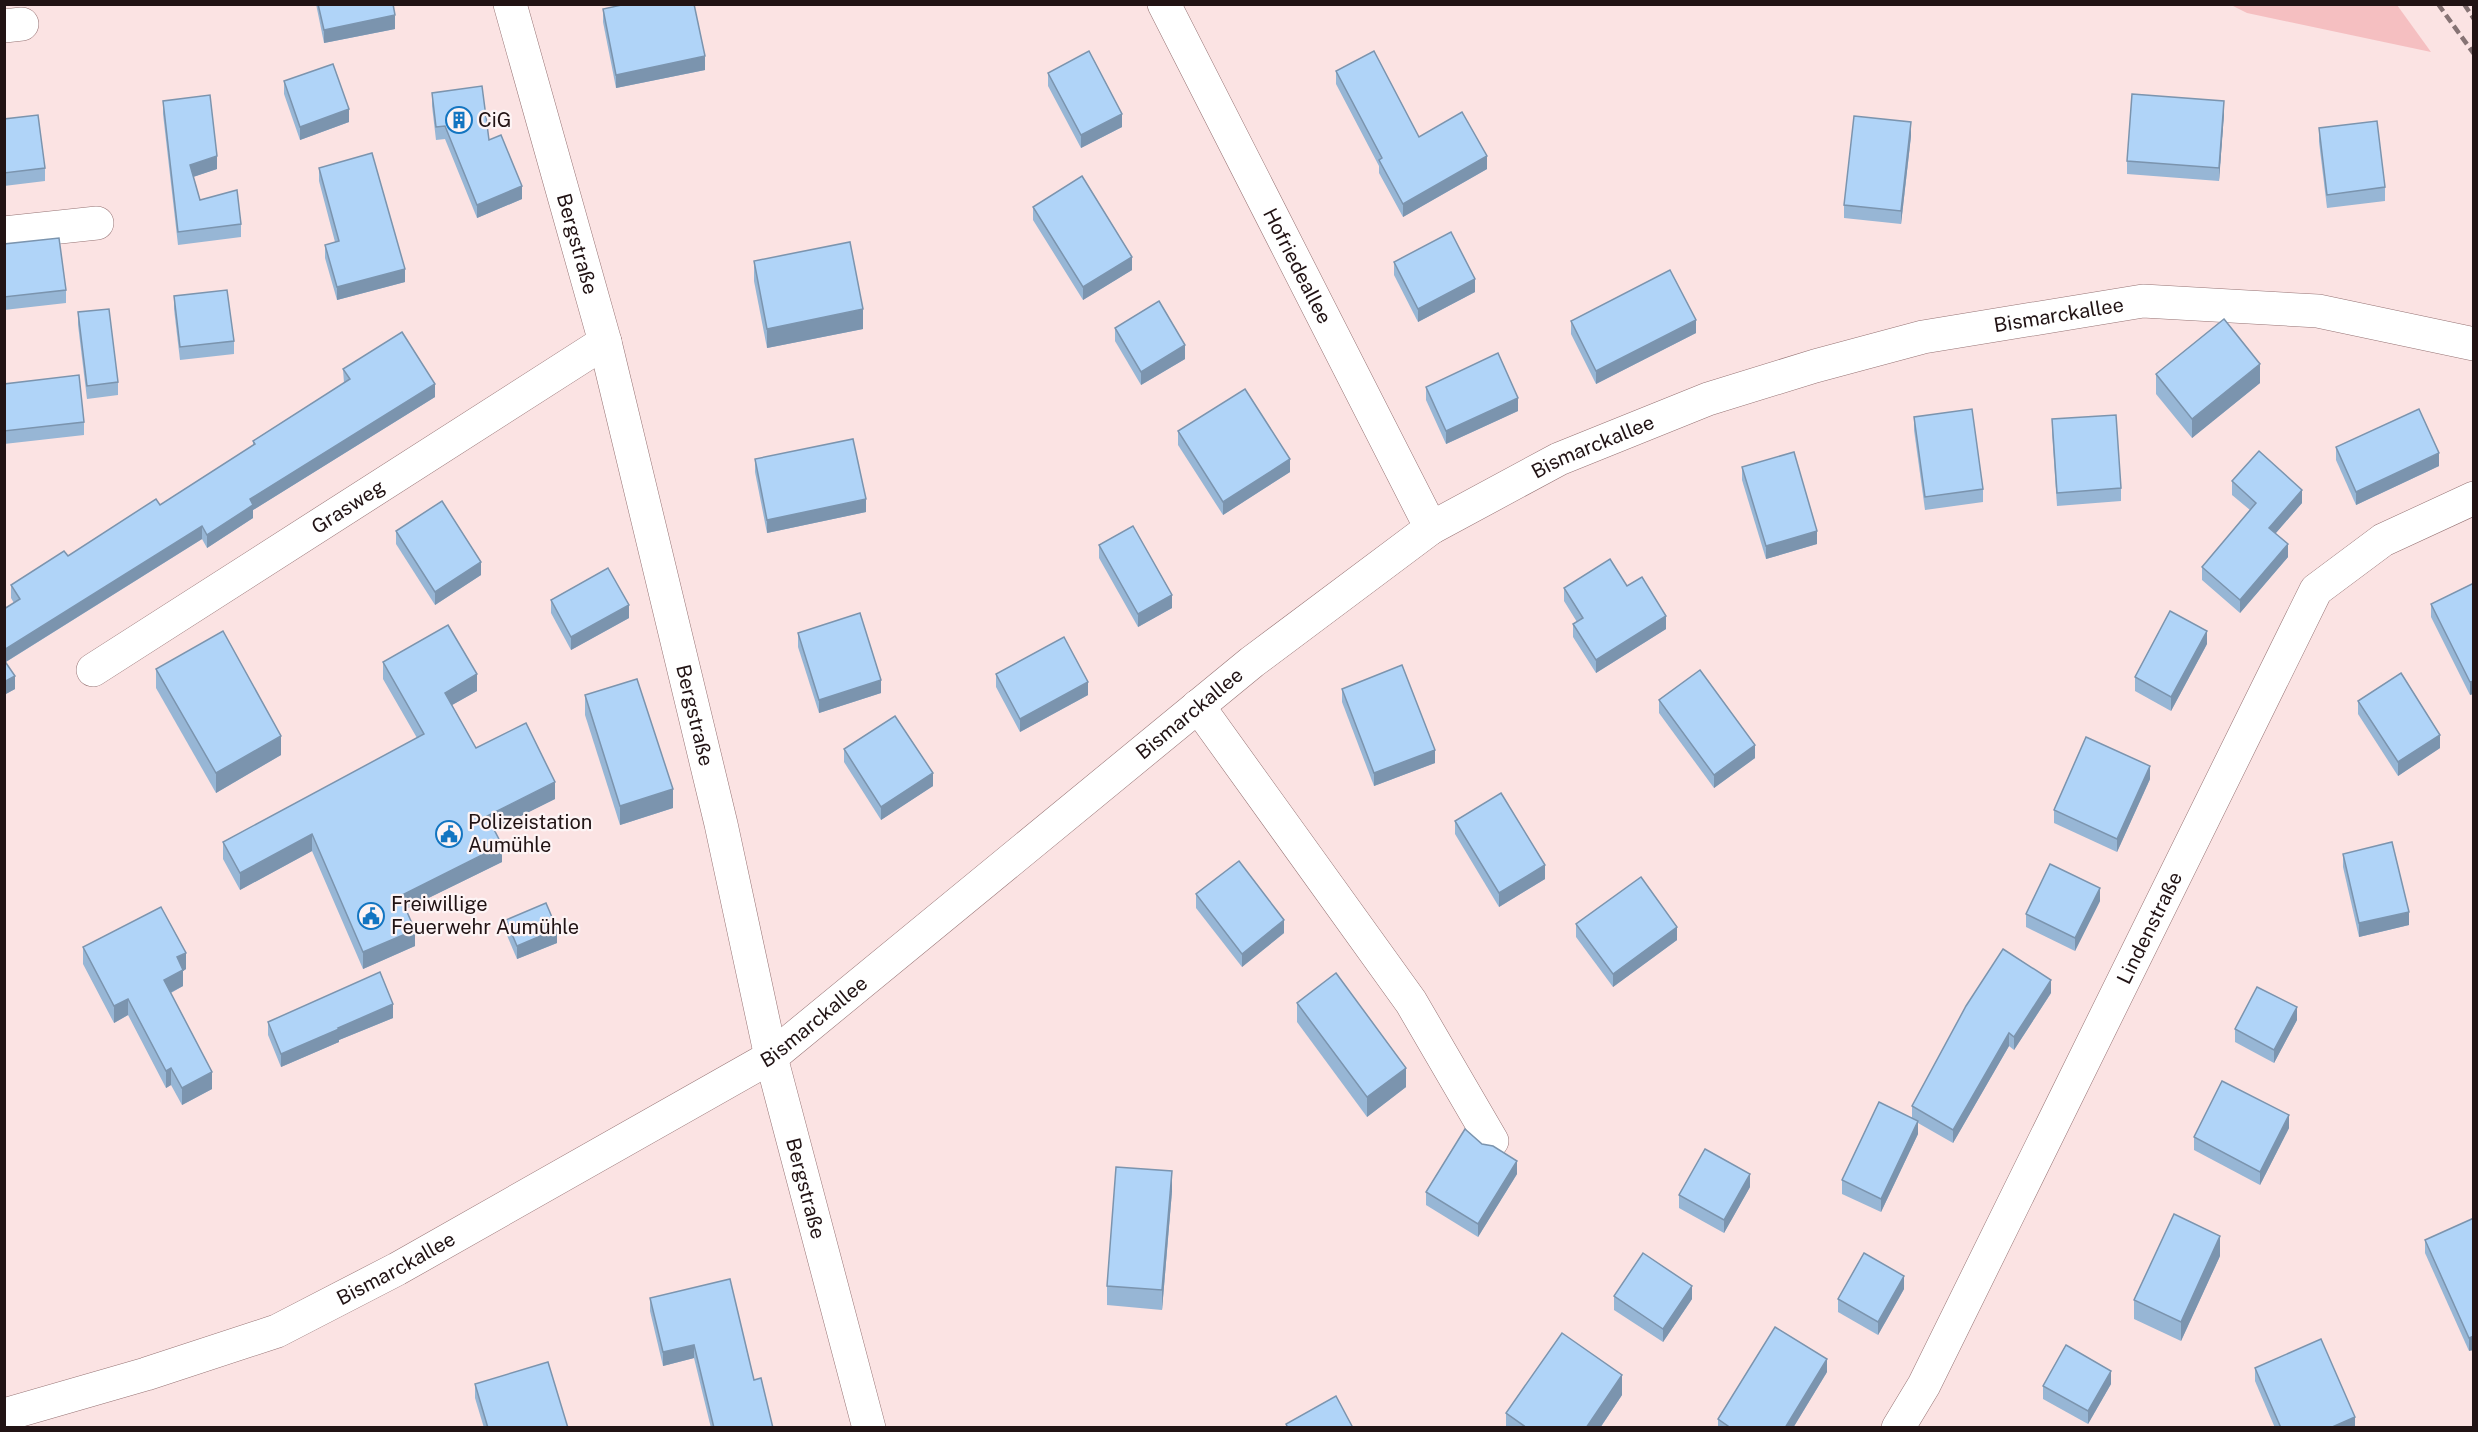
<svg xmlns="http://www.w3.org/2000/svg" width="2478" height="1432" viewBox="0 0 2478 1432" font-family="'Public Sans',sans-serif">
<rect width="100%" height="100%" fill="#fbe3e3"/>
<!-- green -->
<polygon fill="#f5bfc1" points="2231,5 2397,5 2431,52 2247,13"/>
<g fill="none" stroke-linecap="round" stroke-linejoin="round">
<defs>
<g id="minor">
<path id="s1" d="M510 4 605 342 721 824 771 1057 869 1428"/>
<path id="s2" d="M1164 4 1431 528"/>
<polyline points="4,26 22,24"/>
<polyline points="4,233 97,223"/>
<path id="s3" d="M93 670 605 342"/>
<polyline points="1198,706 1411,1002 1492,1141"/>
<path id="s4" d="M4 1415 146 1374 277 1331 397 1269 771 1057 1252 662 1431 528 1559 459 1708 399 1815 366 1923 337 2143 301 2318 311 2474 344"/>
<path id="s5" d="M1898 1428 1924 1385 2316 590 2383 540 2474 498"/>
</g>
</defs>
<!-- minor casing -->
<use href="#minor" stroke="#967374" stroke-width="34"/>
<!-- minor -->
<use href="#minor" stroke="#fff" stroke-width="33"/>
<!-- rail -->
<g stroke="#867374" stroke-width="4.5" stroke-dasharray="9 4.5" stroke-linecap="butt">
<polyline points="2438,4 2474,54"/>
<polyline points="2464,4 2474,19"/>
</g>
</g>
<!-- wall -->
<g fill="#97b6d5">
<polygon points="316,4 393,4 395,29 324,43"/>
<polygon points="603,9 705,70 616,88 603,22"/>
<polygon points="1336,71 1419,137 1487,169 1403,217 1379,173 1379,166 1336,84"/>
<polygon points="1048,73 1122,127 1081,148 1048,86"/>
<polygon points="284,81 349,122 300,140 284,94"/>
<polygon points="432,93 489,140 522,199 477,218 445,139 436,140 432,106"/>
<polygon points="163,101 217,169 193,177 200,200 241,224 241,237 178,245 163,114"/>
<polygon points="2224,114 2219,181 2127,174 2127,161"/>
<polygon points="4,119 45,168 45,181 4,186"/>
<polygon points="2319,128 2385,187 2385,201 2327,208 2319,142"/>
<polygon points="1911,136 1901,224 1844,218 1844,205"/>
<polygon points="319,168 405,282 337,300 325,258 325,245 335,242 319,181"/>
<polygon points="1033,207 1132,270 1083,300 1033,220"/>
<polygon points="4,244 66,290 66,303 4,310"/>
<polygon points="754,261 863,329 767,348 754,281"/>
<polygon points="1394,262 1475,292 1418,322 1394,275"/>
<polygon points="174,296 234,341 234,354 180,360 174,309"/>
<polygon points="78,312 118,382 118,395 87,399 78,325"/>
<polygon points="1571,321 1696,333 1596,384 1571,334"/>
<polygon points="1115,328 1185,359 1141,385 1115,341"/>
<polygon points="343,369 435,397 253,510 253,518 207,548 202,539 6,662 15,689 4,695 4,609 14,603 11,598 11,585 68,556 160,505 253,446 253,441 344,383"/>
<polygon points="2156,374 2260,383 2192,438 2156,394"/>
<polygon points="4,384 84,422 84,435 4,444"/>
<polygon points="1426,387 1518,411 1446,444 1426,400"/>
<polygon points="1914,417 1983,489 1983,502 1925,510 1914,430"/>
<polygon points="2052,419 2121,488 2121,501 2057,506 2052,432"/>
<polygon points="1178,431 1290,472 1223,515 1178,445"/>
<polygon points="2336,447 2439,466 2356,505 2336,460"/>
<polygon points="755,459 866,512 767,533 755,472"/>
<polygon points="1742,467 1817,544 1766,559 1742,480"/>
<polygon points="2232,481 2302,503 2275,534 2288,557 2240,613 2202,580 2202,567 2250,510 2232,495"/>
<polygon points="396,531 481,575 435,605 396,544"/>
<polygon points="1099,545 1172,608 1138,627 1099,558"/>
<polygon points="2474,583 2470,695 2431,617 2431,604"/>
<polygon points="1627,586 1666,629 1596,673 1573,637 1573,624 1577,622 1564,601 1564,588"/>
<polygon points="551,600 629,618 571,650 551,613"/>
<polygon points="798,633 881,693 819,713 798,647"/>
<polygon points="2207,644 2171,711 2135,691 2135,677"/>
<polygon points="383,662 477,691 452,705 476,748 555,799 494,829 502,862 406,909 415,946 363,969 312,851 240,890 223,859 223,842 417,738 383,679"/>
<polygon points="156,669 281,755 216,793 156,688"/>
<polygon points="996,674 1088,695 1020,732 996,687"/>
<polygon points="1342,689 1435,763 1374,786 1342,702"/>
<polygon points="585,695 673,808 620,825 585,715"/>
<polygon points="1659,700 1755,758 1714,788 1659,713"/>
<polygon points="2358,701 2440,748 2398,776 2358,714"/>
<polygon points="844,749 933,786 881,820 844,762"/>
<polygon points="2150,779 2117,852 2054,823 2054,810"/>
<polygon points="1455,821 1545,879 1499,907 1455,834"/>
<polygon points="2343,854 2409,925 2359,937 2343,867"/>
<polygon points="1196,894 1284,933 1242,967 1196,908"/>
<polygon points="2100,901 2075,951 2026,927 2026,914"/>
<polygon points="506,920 557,943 517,959 506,933"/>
<polygon points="1576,924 1677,940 1613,987 1576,937"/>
<polygon points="83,947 186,969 183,971 183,986 171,993 212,1089 182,1105 171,1085 166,1088 128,1015 114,1023 83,964"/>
<polygon points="2051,993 2014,1050 2009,1046 1953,1143 1918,1123 1918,1134 1881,1212 1842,1194 1842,1180 1912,1117 1912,1106"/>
<polygon points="1297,1003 1406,1087 1367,1117 1297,1022"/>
<polygon points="393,1018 339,1040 339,1042 281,1067 268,1035 268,1022"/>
<polygon points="2297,1020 2274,1063 2235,1042 2235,1029"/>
<polygon points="2289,1128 2260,1185 2194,1150 2194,1137"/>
<polygon points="1517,1174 1478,1237 1426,1205 1426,1192"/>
<polygon points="1750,1187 1724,1233 1679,1208 1679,1195"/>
<polygon points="1172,1191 1162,1310 1107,1305 1107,1286"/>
<polygon points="2474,1218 2469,1351 2425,1253 2425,1240"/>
<polygon points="2220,1256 2181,1341 2134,1319 2134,1300"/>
<polygon points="1904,1289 1878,1335 1838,1312 1838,1299"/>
<polygon points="1614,1296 1692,1299 1663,1342 1614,1310"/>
<polygon points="650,1298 754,1380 773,1428 711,1428 694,1358 663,1366 650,1311"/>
<polygon points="2255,1368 2355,1428 2275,1428 2255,1381"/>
<polygon points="1827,1372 1793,1428 1718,1428 1718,1419"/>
<polygon points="475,1384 568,1428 484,1428 475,1398"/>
<polygon points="2111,1384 2088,1424 2043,1399 2043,1386"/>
<polygon points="1622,1395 1600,1428 1506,1428 1506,1413"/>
</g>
<!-- shaded-wall -->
<g fill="#7b94ae">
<polygon points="395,15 395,29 324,43 324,30"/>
<polygon points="705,56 705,70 616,88 616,75"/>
<polygon points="2224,101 2224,114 2219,181 2219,168"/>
<polygon points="349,109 349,122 300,140 300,127"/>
<polygon points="1122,114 1122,127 1081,148 1081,135"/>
<polygon points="1911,122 1911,136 1901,224 1901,211"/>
<polygon points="217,156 217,169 190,178 190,165"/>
<polygon points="1487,156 1487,169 1403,217 1403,204"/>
<polygon points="522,186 522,199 477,218 477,205"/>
<polygon points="1132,257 1132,270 1083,300 1083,287"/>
<polygon points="405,269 405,282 337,300 337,287"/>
<polygon points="1475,279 1475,292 1418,322 1418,309"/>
<polygon points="863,309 863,329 767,348 767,329"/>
<polygon points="1696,320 1696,333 1596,384 1596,371"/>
<polygon points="1185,345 1185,359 1141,385 1141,372"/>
<polygon points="2260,364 2260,383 2192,438 2192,419"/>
<polygon points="435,384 435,397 253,510 253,518 207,548 207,535 250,499"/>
<polygon points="1518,398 1518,411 1446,444 1446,431"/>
<polygon points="2439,453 2439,466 2356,505 2356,492"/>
<polygon points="1290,459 1290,472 1223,515 1223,502"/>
<polygon points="2302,490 2302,503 2269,541 2269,528"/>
<polygon points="866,499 866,512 767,533 767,520"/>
<polygon points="202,526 202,539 4,663 4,650"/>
<polygon points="1817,531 1817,544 1766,559 1766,546"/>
<polygon points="2288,544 2288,557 2240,613 2240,600"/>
<polygon points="481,562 481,575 435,605 435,592"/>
<polygon points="1172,595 1172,608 1138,627 1138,614"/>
<polygon points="629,605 629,618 571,650 571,637"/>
<polygon points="1666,616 1666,629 1596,673 1596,660"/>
<polygon points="2207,631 2207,644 2171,711 2171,697"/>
<polygon points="477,674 477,691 445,709 445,693"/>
<polygon points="15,676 15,689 4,695 4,682"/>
<polygon points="881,680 881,693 819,713 819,700"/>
<polygon points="2474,681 2474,694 2470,695 2470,682"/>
<polygon points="1088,682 1088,695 1020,732 1020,719"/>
<polygon points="2440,735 2440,748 2398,776 2398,762"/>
<polygon points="281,736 281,755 216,793 216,773"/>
<polygon points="1755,745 1755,758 1714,788 1714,775"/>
<polygon points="1435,750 1435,763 1374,786 1374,773"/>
<polygon points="2150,766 2150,779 2117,852 2117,839"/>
<polygon points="933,773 933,786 881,820 881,807"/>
<polygon points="555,782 555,799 487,833 487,816"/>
<polygon points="673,789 673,808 620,825 620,806"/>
<polygon points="312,834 312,851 240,890 240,873"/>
<polygon points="502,845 502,862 400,912 400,896"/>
<polygon points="1545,865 1545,879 1499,907 1499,893"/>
<polygon points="2100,888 2100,901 2075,951 2075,938"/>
<polygon points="2409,912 2409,925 2359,937 2359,923"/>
<polygon points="1284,920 1284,933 1242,967 1242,954"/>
<polygon points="1677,927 1677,940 1613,987 1613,974"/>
<polygon points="557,929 557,943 517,959 517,946"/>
<polygon points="415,930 415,946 363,969 363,952"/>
<polygon points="186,953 186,969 183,971 183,986 164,996 164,980 177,957"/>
<polygon points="2051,980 2051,993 2014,1050 2014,1037"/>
<polygon points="128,999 128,1015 114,1023 114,1006"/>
<polygon points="393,1004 393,1018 339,1040 339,1042 281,1067 281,1054 338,1028"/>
<polygon points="2297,1007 2297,1020 2274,1063 2274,1050"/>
<polygon points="2009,1033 2009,1046 1953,1143 1953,1130"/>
<polygon points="171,1068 171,1085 166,1088 166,1071"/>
<polygon points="1406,1068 1406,1087 1367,1117 1367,1097"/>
<polygon points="212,1072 212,1089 182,1105 182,1088"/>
<polygon points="2289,1115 2289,1128 2260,1185 2260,1172"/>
<polygon points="1918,1121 1918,1134 1881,1212 1881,1199"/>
<polygon points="1517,1161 1517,1174 1478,1237 1478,1224"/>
<polygon points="1172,1171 1172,1191 1162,1310 1162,1290"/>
<polygon points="1750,1174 1750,1187 1724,1233 1724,1220"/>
<polygon points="2220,1236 2220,1256 2181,1341 2181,1322"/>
<polygon points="1904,1276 1904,1289 1878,1335 1878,1322"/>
<polygon points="1692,1286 1692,1299 1663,1342 1663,1329"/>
<polygon points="2474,1336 2474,1350 2469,1351 2469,1338"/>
<polygon points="694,1345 694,1358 663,1366 663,1352"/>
<polygon points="1827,1359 1827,1372 1793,1428 1785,1428"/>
<polygon points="2111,1371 2111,1384 2088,1424 2088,1411"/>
<polygon points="1622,1375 1622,1395 1600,1428 1586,1428"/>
<polygon points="2355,1417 2355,1428 2330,1428"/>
</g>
<!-- building -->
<g fill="#b0d4f8" stroke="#7b94ae" stroke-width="1.5">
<polygon points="318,4 393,4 395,15 324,30"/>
<polygon points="626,4 694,4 705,56 616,75 603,9"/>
<polygon points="1089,51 1122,114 1081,135 1048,73"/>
<polygon points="1374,51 1419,137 1462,112 1487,156 1403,204 1379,160 1382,158 1336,71"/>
<polygon points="333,64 349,109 300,127 284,81"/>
<polygon points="482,86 489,140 501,135 522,186 477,205 445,126 436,127 432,93"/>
<polygon points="2132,94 2224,101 2219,168 2127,161"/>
<polygon points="210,95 217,156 190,165 200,200 237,190 241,224 178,232 163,101"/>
<polygon points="38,115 45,168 4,173 4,119"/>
<polygon points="1854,116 1911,122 1901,211 1844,205"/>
<polygon points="2377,121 2385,187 2327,195 2319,128"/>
<polygon points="372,153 405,269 337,287 325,245 339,241 319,168"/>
<polygon points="1082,176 1132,257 1083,287 1033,207"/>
<polygon points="1451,232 1475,279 1418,309 1394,262"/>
<polygon points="59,238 66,290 4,297 4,244"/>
<polygon points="850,242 863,309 767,329 754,261"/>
<polygon points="1670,270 1696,320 1596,371 1571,321"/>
<polygon points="227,290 234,341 180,347 174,296"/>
<polygon points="1159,301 1185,345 1141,372 1115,328"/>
<polygon points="109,309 118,382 87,386 78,312"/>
<polygon points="2224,319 2260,364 2192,419 2156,374"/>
<polygon points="402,332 435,384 250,499 253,505 207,535 202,526 4,650 4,609 20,599 11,585 64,551 68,556 156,499 160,505 255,444 253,441 350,379 343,369"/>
<polygon points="1498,353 1518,398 1446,431 1426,387"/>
<polygon points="79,375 84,422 4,431 4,384"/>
<polygon points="1245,389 1290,459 1223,502 1178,431"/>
<polygon points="1972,409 1983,489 1925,497 1914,417"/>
<polygon points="2419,409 2439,453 2356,492 2336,447"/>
<polygon points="2116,415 2121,488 2057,493 2052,419"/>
<polygon points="853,439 866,499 767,520 755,459"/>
<polygon points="2259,451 2302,490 2269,528 2288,544 2240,600 2202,567 2256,503 2232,481"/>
<polygon points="1794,452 1817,531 1766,546 1742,467"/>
<polygon points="442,501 481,562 435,592 396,531"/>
<polygon points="1133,526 1172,595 1138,614 1099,545"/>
<polygon points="1610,559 1627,586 1642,577 1666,616 1596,660 1573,624 1583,618 1564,588"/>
<polygon points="608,568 629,605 571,637 551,600"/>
<polygon points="2474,583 2474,681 2470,682 2431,604"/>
<polygon points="2170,611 2207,631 2171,697 2135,677"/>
<polygon points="860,613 881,680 819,700 798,633"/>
<polygon points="448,625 477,674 445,693 476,748 526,723 555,782 487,816 502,845 400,896 415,930 363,952 312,834 240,873 223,842 424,734 383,662"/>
<polygon points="223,631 281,736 216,773 156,669"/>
<polygon points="1064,637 1088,682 1020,719 996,674"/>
<polygon points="4,660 15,676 4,682"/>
<polygon points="1402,665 1435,750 1374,773 1342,689"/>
<polygon points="1700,670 1755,745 1714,775 1659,700"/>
<polygon points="2401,673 2440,735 2398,762 2358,701"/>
<polygon points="637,679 673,789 620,806 585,695"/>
<polygon points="895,716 933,773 881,807 844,749"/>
<polygon points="2086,737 2150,766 2117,839 2054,810"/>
<polygon points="1501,793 1545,865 1499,893 1455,821"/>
<polygon points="2392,842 2409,912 2359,923 2343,854"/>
<polygon points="1239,861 1284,920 1242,954 1196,894"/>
<polygon points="2050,864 2100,888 2075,938 2026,914"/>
<polygon points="1641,877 1677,927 1613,974 1576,924"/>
<polygon points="546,903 557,929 517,946 506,920"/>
<polygon points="161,907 186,953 177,957 183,970 164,980 212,1072 182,1088 171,1068 166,1071 128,999 114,1006 83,947"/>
<polygon points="2003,949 2051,980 2014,1037 2009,1033 1953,1130 1912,1106 1966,1006"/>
<polygon points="380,972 393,1004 338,1028 339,1029 281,1054 268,1022"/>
<polygon points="1336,973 1406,1068 1367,1097 1297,1003"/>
<polygon points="2257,987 2297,1007 2274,1050 2235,1029"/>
<polygon points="2222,1081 2289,1115 2260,1172 2194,1137"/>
<polygon points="1879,1102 1918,1121 1881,1199 1842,1180"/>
<polygon points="1465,1129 1482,1144 1493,1146 1517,1161 1478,1224 1426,1192"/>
<polygon points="1705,1149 1750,1174 1724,1220 1679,1195"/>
<polygon points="1116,1167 1172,1171 1162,1290 1107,1286"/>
<polygon points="2174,1214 2220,1236 2181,1322 2134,1300"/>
<polygon points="2474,1218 2474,1336 2469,1338 2425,1240"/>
<polygon points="1643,1253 1692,1286 1663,1329 1614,1296"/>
<polygon points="1864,1253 1904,1276 1878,1322 1838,1299"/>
<polygon points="730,1279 754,1380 761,1378 773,1428 714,1428 694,1345 663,1352 650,1298"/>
<polygon points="1775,1327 1827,1359 1785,1428 1731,1428 1718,1419"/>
<polygon points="1562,1333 1622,1375 1586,1428 1527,1428 1506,1413"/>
<polygon points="2321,1339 2355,1417 2330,1428 2281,1428 2255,1368"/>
<polygon points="2066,1345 2111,1371 2088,1411 2043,1386"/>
<polygon points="548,1362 568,1428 488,1428 475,1384"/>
<polygon points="1336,1396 1353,1428 1288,1428 1286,1424"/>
</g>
<!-- icons -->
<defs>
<symbol id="building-ring" viewBox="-11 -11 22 22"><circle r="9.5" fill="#fdf4f5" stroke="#1375c1" stroke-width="1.5"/><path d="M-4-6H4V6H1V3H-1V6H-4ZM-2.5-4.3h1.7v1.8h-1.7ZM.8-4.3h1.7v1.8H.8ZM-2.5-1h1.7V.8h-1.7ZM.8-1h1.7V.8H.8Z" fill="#1375c1"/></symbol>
<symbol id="civic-ring" viewBox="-11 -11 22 22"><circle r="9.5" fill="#fdf4f5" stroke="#1375c1" stroke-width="1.5"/><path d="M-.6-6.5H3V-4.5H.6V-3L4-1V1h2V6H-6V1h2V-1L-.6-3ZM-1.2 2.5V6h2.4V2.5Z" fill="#1375c1"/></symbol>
</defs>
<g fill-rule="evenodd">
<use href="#building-ring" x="444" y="105" width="30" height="30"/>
<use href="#civic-ring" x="434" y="819" width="30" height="30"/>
<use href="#civic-ring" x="356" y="901" width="30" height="30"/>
</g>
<g text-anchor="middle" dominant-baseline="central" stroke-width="4.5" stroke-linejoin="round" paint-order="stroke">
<!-- poi labels -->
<g font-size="20" fill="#211314" stroke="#fdf4f5" text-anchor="start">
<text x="478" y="120">CiG</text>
<text x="468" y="822">Polizeistation<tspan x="468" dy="23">Aumühle</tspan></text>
<text x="391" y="904">Freiwillige<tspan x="391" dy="23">Feuerwehr Aumühle</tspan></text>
</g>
<!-- street labels -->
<g font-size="20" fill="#211314" stroke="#fdf4f5">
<text stroke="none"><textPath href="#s1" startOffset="249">Bergstraße</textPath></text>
<text stroke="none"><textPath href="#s2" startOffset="294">Hofriedeallee</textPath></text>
<text stroke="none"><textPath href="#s4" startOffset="2364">Bismarckallee</textPath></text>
<text stroke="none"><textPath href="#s4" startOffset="1878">Bismarckallee</textPath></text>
<text stroke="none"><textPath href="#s3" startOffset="303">Grasweg</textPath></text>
<text stroke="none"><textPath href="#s4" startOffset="1392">Bismarckallee</textPath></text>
<text stroke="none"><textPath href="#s1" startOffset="735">Bergstraße</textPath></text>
<text stroke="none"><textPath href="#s5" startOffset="560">Lindenstraße</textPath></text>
<text stroke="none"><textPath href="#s4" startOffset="906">Bismarckallee</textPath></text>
<text stroke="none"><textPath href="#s1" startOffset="1221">Bergstraße</textPath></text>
<text stroke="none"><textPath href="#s4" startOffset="420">Bismarckallee</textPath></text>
</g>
</g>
<!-- border -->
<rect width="2478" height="1432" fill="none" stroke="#211314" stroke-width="12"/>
</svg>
